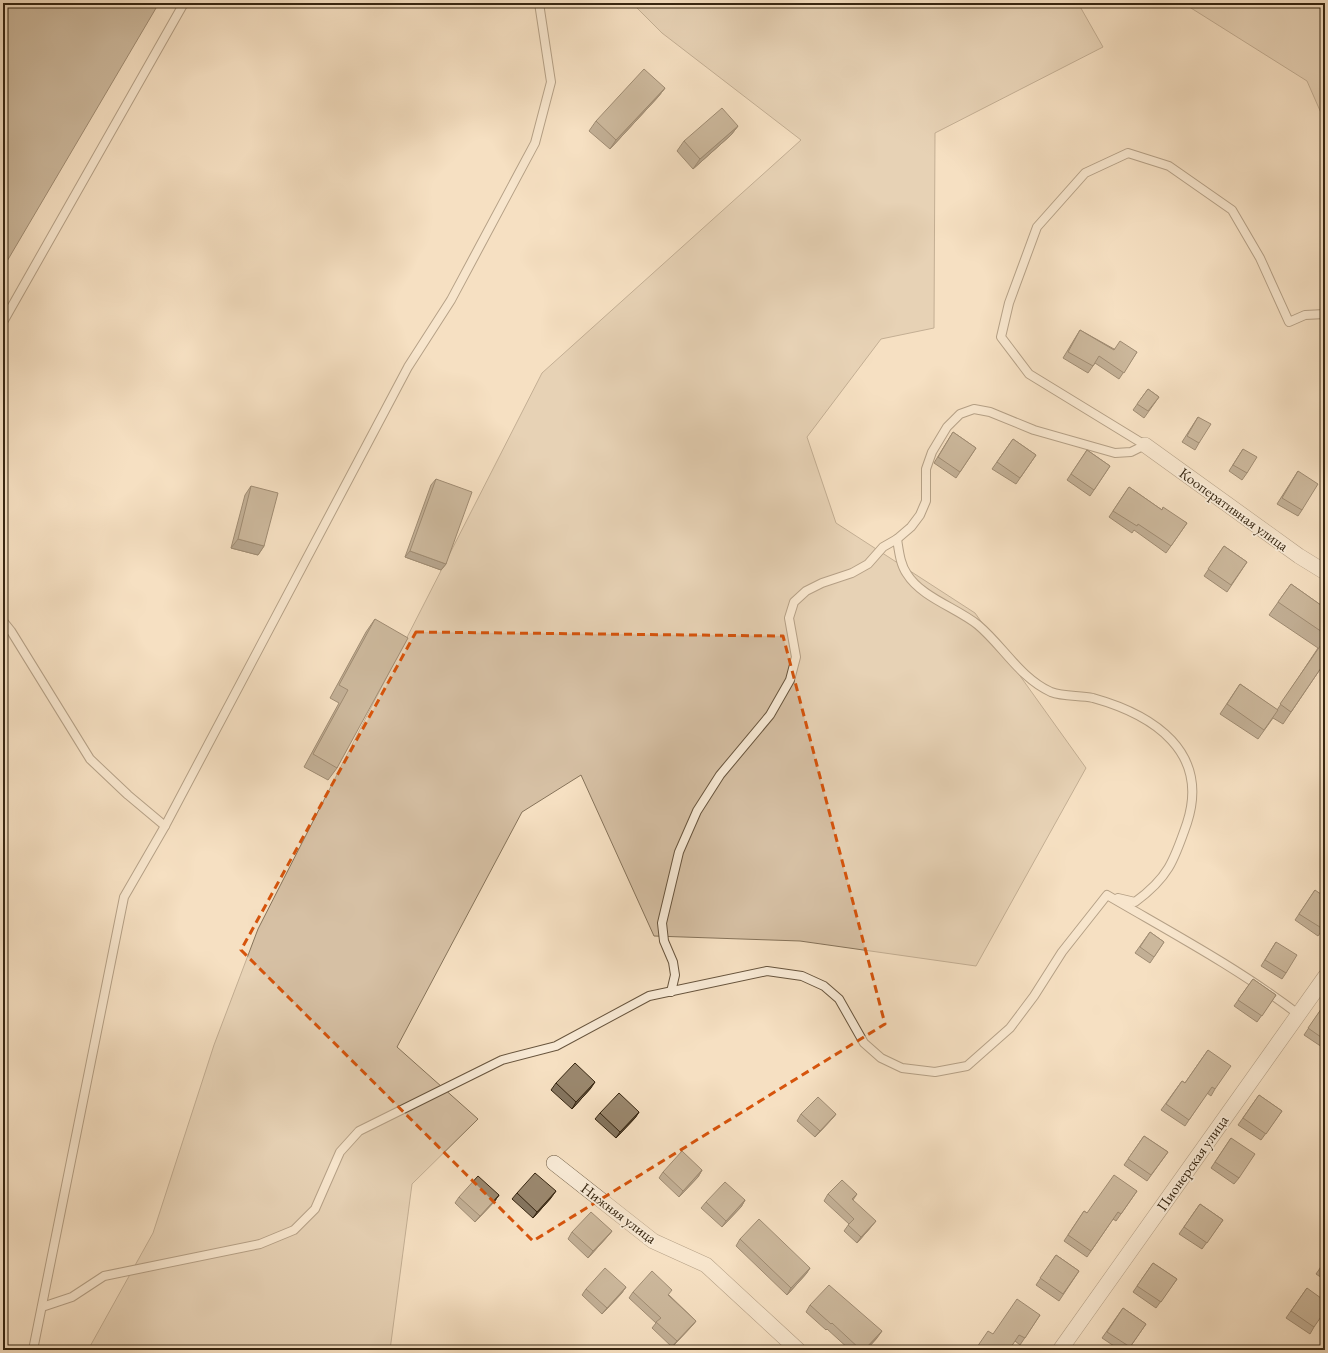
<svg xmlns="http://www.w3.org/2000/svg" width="1328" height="1353" viewBox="0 0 1328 1353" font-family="'EB Garamond',serif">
<rect width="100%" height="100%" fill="#f6e0c2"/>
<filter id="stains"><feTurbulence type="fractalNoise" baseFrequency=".005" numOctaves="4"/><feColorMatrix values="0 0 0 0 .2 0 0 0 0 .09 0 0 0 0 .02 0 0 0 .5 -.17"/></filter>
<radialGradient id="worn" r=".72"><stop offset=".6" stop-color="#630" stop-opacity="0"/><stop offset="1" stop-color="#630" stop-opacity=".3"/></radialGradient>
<!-- green -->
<g fill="#d6c0a4" stroke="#86735a">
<polygon points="632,3 1078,3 1103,47 935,133 934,328 881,339 807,437 836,523 975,613 1086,768 976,966 800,941 654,936 581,775 522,812 397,1047 478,1119 412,1184 390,1350 88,1350 153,1233 214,1045 258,929 542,373 801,140 662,33"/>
<polygon points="1183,3 1325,3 1325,122 1307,81"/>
</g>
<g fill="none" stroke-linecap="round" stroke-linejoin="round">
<defs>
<g id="lane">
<polyline points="3,322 184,3"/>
<polyline points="1145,445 1029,374 1001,337 1009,303 1037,227 1085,173 1128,153 1169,166 1232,210 1260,258 1289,322 1305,315 1325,314"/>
<path d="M897 539C899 551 900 564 907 574 921 597 957 608 978 625 1003 646 1020 678 1051 692 1064 697 1080 695 1093 698 1154 715 1210 752 1187 823 1174 861 1168 878 1135 902L1118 898"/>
<polyline points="3,621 11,631 90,759 128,795 165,826"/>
<polyline points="671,992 675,975 673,962 664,941 662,923 679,852 697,811 720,775 770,715 790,680 796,657 789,618 794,602 806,591 822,583 852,573 868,564 883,547 897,539 911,527 920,515 926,501 926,469 932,452 947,427 960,414 974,409 990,412 1034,430 1115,453 1131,452 1145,445"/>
<path d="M42 1307 72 1297 104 1276 260 1244 294 1230 315 1209 340 1152 359 1131 502 1060 556 1046 649 996 767 971 802 976 824 986 839 999 864 1043 881 1058 902 1068 935 1072 967 1066 1010 1028 1034 996 1062 952 1107 895C1172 933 1238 968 1298 1014"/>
<polyline points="33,1350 124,897 165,826 408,367 451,300 535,143 551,82 539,3"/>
</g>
<g id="street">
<polyline points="1145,445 1299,556 1325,572"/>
<polyline points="554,1163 653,1241 706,1265 798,1350"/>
<polyline points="1060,1350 1325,977"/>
</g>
</defs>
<!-- lane casing -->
<use href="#lane" stroke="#67543d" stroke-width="10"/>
<!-- street casing -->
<use href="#street" stroke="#67543d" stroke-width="16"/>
<!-- lane -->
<use href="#lane" stroke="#f9ebd7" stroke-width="8"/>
<!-- street -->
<use href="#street" stroke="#f9ebd7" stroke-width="15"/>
</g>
<!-- wall -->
<g fill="#84745e" stroke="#372611">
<polygon points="665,88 658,97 610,149 589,131 596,121"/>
<polygon points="738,126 731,135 693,169 677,151 684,141"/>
<polygon points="1080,330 1114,349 1137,352 1119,379 1095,363 1088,373 1063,358"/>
<polygon points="1148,389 1159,397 1144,418 1133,410"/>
<polygon points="1198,417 1199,443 1195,450 1182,442"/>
<polygon points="953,432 976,448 956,478 934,463"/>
<polygon points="1013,439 1036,455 1016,484 992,469"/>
<polygon points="1243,449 1247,473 1242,480 1229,471"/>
<polygon points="1087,450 1110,466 1090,496 1067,480"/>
<polygon points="1298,471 1302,510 1298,516 1277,504"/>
<polygon points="436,479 446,564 441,570 405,557 431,485"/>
<polygon points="251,486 264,546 258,555 231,548 245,495"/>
<polygon points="1129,487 1162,510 1187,523 1166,553 1134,530 1132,533 1109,517"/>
<polygon points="1224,546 1247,562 1227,592 1204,576"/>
<polygon points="1291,584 1325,608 1325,662 1283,724 1273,718 1258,739 1220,714 1240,684 1277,710 1318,648 1269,615"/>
<polygon points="375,619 337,768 328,780 304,767 339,703 330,698 366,632"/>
<polygon points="1315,890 1323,929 1318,936 1295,920"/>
<polygon points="1150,932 1164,942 1150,963 1135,953"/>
<polygon points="1276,942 1286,973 1282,979 1261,966"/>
<polygon points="1253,979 1276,995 1257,1022 1234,1006"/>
<polygon points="1324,1005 1325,1005 1325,1049 1304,1035"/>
<polygon points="1208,1050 1215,1089 1211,1096 1207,1093 1185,1126 1161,1110 1182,1081 1185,1083"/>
<polygon points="556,1083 591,1088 572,1109 551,1090"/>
<polygon points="1259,1095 1282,1111 1261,1140 1238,1125"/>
<polygon points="639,1112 635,1118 616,1138 595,1119 600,1113"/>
<polygon points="801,1114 836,1114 831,1120 815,1137 797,1121"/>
<polygon points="1144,1136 1168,1152 1147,1181 1124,1165"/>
<polygon points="1231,1138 1239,1178 1234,1184 1211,1168"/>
<polygon points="702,1170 698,1177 679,1197 659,1178 663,1172"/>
<polygon points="1137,1191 1116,1221 1113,1219 1087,1257 1064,1241 1084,1211 1087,1213"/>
<polygon points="517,1193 551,1198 533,1218 512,1199"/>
<polygon points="828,1194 857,1194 853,1200 871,1227 857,1243 844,1231 849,1224 824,1201"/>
<polygon points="499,1195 494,1202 475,1222 455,1203 459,1197"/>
<polygon points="745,1200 741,1207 722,1227 701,1208 706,1202"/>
<polygon points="1200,1204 1223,1220 1202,1249 1179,1234"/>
<polygon points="612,1231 607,1237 588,1258 568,1239 572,1232"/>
<polygon points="740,1239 810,1268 806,1274 787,1295 736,1246"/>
<polygon points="1056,1255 1079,1271 1059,1301 1036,1285"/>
<polygon points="1325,1261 1325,1280 1316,1274"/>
<polygon points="1153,1263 1177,1279 1156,1308 1133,1292"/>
<polygon points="626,1287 621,1294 602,1314 582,1295 586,1289"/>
<polygon points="1307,1288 1314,1327 1310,1334 1286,1318"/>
<polygon points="633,1292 669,1295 696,1321 691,1327 672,1347 652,1328 656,1323 629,1298"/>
<polygon points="810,1305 877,1338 866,1350 850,1350 827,1329 826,1330 806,1312"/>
<polygon points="1123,1308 1146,1324 1128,1350 1120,1350 1102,1338"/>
<polygon points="1040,1315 1020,1345 1015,1341 993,1334"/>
</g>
<!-- shaded-wall -->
<g fill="#6c5e4c" stroke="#372611">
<polygon points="665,88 658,97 610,149 616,140"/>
<polygon points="738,126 731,135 693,169 700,159"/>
<polygon points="238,539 264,546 258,555 231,548"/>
<polygon points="410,551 446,564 441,570 405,557"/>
<polygon points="595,1082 591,1088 572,1109 576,1102"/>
<polygon points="639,1112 635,1118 616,1138 620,1132"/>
<polygon points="836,1114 831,1120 815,1137 820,1131"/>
<polygon points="702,1170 698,1177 679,1197 683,1191"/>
<polygon points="556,1191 551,1198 533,1218 537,1212"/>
<polygon points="499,1195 494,1202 475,1222 480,1216"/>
<polygon points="745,1200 741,1207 722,1227 726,1221"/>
<polygon points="876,1221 871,1227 857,1243 861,1237"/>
<polygon points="612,1231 607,1237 588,1258 593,1251"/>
<polygon points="810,1268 806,1274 787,1295 791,1288"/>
<polygon points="626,1287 621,1294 602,1314 607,1308"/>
<polygon points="696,1321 691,1327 672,1347 677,1341"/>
<polygon points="882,1331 877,1338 866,1350 864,1350"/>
</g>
<!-- building -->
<g fill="#9a876d" stroke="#372611">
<polygon points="3,3 159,3 3,268"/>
<polygon points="644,69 665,88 616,140 596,121"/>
<polygon points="722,108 738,126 700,159 684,141"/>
<polygon points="1080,330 1114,350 1120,341 1137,352 1124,373 1099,356 1093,366 1068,352"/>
<polygon points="1148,389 1159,397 1148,411 1137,404"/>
<polygon points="1198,417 1211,424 1199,443 1187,436"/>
<polygon points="953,432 976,448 960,472 938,457"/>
<polygon points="1013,439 1036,455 1020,478 997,462"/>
<polygon points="1243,449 1257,457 1247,473 1233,465"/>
<polygon points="1087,450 1110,466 1094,490 1071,474"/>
<polygon points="1298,471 1318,484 1302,510 1282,498"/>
<polygon points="436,479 472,492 446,564 410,551"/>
<polygon points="251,486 278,493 264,546 238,539"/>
<polygon points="1129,487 1162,510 1163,507 1187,523 1171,546 1138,524 1137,526 1113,511"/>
<polygon points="1224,546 1247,562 1231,585 1208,569"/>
<polygon points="1291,584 1325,608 1325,634 1278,602"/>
<polygon points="375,619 408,638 337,768 313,754 348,690 339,685"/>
<polygon points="1325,639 1325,662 1291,712 1280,704"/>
<polygon points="1240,684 1278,710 1264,730 1227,704"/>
<polygon points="1315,890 1325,897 1325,926 1323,929 1299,914"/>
<polygon points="1150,932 1164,942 1154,957 1140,947"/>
<polygon points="1276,942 1297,955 1286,973 1265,960"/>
<polygon points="1253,979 1276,995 1262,1016 1238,1000"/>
<polygon points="1324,1005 1325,1005 1325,1040 1308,1028"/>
<polygon points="1208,1050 1231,1066 1215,1089 1212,1087 1189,1120 1166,1104 1182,1081 1185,1083"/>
<polygon points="575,1063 595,1082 576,1102 556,1083"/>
<polygon points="619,1093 639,1112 620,1132 600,1113"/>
<polygon points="1259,1095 1282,1111 1266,1134 1243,1118"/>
<polygon points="818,1097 836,1114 820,1131 801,1114"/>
<polygon points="1144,1136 1168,1152 1151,1175 1128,1159"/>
<polygon points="1231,1138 1255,1154 1239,1178 1215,1162"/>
<polygon points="682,1151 702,1170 683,1191 663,1172"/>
<polygon points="535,1173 556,1191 537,1212 517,1193"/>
<polygon points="1114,1175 1137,1191 1121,1214 1118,1212 1091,1251 1068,1235 1084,1211 1087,1213"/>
<polygon points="478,1176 499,1195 480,1216 459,1197"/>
<polygon points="842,1180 857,1194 852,1199 876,1221 861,1237 848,1225 854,1219 828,1194"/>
<polygon points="725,1182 745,1200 726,1221 706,1202"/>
<polygon points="1200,1204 1223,1220 1207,1243 1184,1227"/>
<polygon points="591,1212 612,1231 593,1251 572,1232"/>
<polygon points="759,1219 810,1268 791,1288 740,1239"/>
<polygon points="1056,1255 1079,1271 1063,1294 1040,1278"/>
<polygon points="1325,1261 1325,1271 1320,1268"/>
<polygon points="1153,1263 1177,1279 1161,1302 1137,1286"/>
<polygon points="605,1268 626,1287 607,1308 586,1289"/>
<polygon points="652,1271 672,1290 668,1295 696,1321 677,1341 656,1322 661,1318 633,1292"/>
<polygon points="829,1285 882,1331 864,1350 861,1350 832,1323 831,1324 810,1305"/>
<polygon points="1307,1288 1325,1301 1325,1311 1314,1327 1291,1311"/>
<polygon points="1017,1299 1040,1315 1025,1338 1019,1335 1009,1350 975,1350 988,1331 993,1334"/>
<polygon points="1123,1308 1146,1324 1130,1347 1107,1332"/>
</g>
<!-- marked area -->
<path d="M0 0H1328V1353H0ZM416 632 783 636 885 1024 533 1241 241 950Z" fill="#f6e0c2" fill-opacity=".55" fill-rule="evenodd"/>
<path fill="none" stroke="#d6540c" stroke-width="3" stroke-dasharray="8 5" stroke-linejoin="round" d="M416 632 783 636 885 1024 533 1241 241 950Z"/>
<g text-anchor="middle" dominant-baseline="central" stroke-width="3.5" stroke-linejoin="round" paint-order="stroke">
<!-- street labels -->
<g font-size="15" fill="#372611" stroke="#f9ebd7">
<text transform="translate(1234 509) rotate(36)">Кооперативная улица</text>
<text transform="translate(1192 1163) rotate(-55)">Пионерская улица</text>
<text transform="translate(619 1213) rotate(37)">Нижняя улица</text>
</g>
</g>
<!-- margin -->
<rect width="1328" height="1353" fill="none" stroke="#f6e0c2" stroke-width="16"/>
<rect x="4" y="4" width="1320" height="1345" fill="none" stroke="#372611" stroke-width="2"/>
<rect x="8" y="8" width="1312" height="1337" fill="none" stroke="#372611"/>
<rect width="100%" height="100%" filter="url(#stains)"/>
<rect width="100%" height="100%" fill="url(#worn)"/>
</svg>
